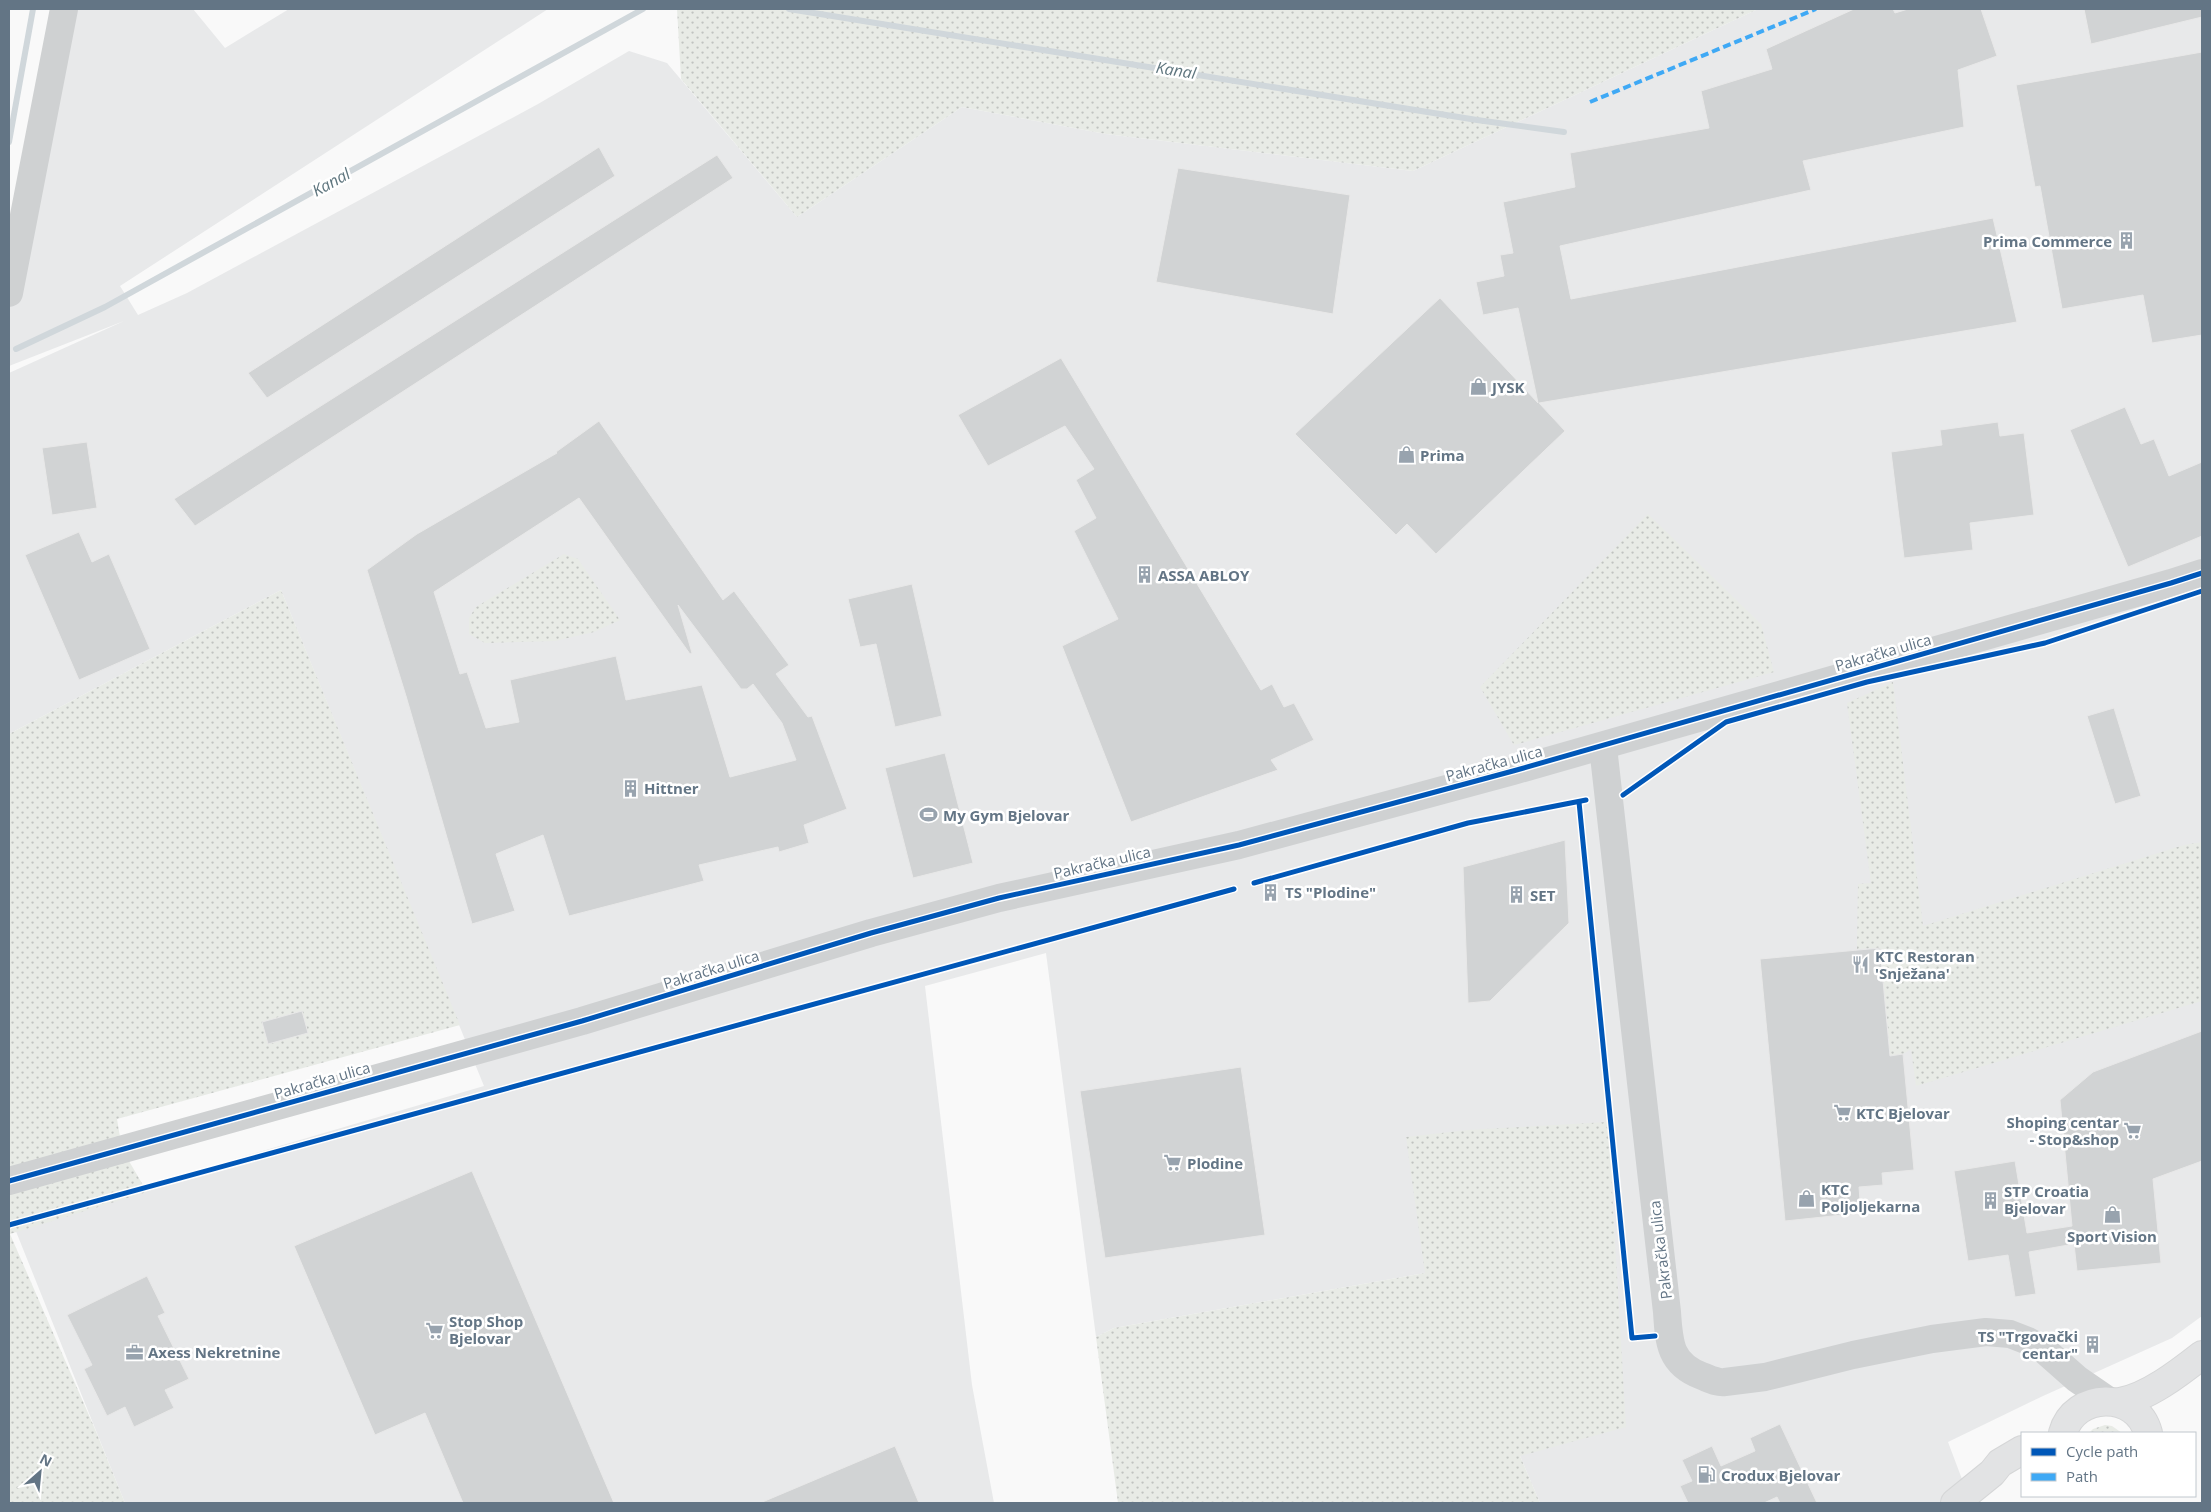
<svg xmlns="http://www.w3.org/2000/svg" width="2211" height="1512" viewBox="0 0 2211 1512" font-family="'Open Sans',sans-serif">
<defs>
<pattern id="grass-dots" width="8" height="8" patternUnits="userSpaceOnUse" patternTransform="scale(1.25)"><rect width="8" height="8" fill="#e8ebe6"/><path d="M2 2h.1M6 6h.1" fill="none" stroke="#c0c3c0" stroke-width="1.8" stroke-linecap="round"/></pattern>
</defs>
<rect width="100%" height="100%" fill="#f9f9f9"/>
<!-- built -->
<polygon fill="#e8e9ea" points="63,9 193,9 225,48 289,9 548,9 120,286 138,315 187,293 538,104 629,51 667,63 797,217 962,107 1106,134 1413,171 1758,9 2202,9 2202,1316 2172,1338 2043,1396 1948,1442 1971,1503 1540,1503 1520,1456 1425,1273 1114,1328 1096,1337 1046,953 925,986 972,1385 994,1503 125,1503 13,1224 484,1086 281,590 9,734 9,373 124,321 9,366 9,270"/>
<!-- grass -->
<g fill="url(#grass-dots)">
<polygon points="677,9 1758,9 1413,171 1106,134 962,107 797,217 681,79"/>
<polygon points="1648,514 1761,624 1774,672 1514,745 1480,687"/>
<polygon points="564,554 578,559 620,620 594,632 555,641 485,643 469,634 469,618 476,607"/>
<polygon points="281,590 460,1025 117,1119 122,1149 147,1192 10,1234 95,1429 125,1503 9,1503 9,734"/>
<polygon points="1893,682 1923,926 2184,845 2202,842 2202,1001 1916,1086 1911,1049 1903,1054 1890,1056 1880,948 1857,949 1858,884 1871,883 1847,703"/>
<polygon points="1608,1122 1626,1427 1520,1456 1540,1503 1118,1503 1096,1337 1114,1328 1425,1273 1406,1137 1468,1130"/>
<polygon points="2105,1425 2112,1426 2122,1433 2089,1433 2093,1429"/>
</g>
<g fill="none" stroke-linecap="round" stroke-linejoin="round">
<!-- stream -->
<g stroke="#d0d7db" stroke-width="6">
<polyline points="789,9 1477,120 1564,132"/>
<polyline points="9,142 33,9"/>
<polyline points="16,349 105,307 643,9"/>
</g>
</g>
<!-- building -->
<g fill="#d1d3d4" stroke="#e8e8e8" fill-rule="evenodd">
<polygon points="1854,9 1893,9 1895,13 1908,9 1981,9 1997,56 1958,70 1964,127 1803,161 1811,190 1560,246 1571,299 1993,218 2017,322 1539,403 1565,431 1436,554 1407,524 1396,535 1295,434 1440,298 1538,403 1518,308 1483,315 1476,282 1504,276 1500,255 1513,253 1503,202 1575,187 1570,153 1709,128 1701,91 1772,69 1766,49"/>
<polygon points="2084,9 2202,9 2202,17 2091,44"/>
<polygon points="2202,52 2202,335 2152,343 2143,295 2062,309 2040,186 2035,187 2016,85"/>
<polygon points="599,147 615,176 267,398 248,373"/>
<polygon points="717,155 733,178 195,526 174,499"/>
<polygon points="1178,168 1350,195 1333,314 1156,282"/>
<polygon points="1061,358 1261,690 1272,684 1284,707 1294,703 1314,740 1271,760 1278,770 1131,822 1062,646 1118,619 1074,531 1096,518 1076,480 1094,469 1065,426 988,466 958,415"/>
<polygon points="2125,407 2141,444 2154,439 2169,476 2202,462 2202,536 2128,567 2070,430"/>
<path d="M599 421 723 600 734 591 789 665 776 674 808 717 812 716 847 809 804 825 809 843 779 852 778 847 699 865 704 881 569 916 543 835 496 854 515 911 472 924 406 696 367 570 417 534 557 453 556 452ZM579 498 690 654 692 653 678 605 741 689H747L753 684 782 723 796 760 730 777 702 685 626 700 616 656 510 680 519 722 486 728 467 672 460 674 434 592Z"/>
<polygon points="1998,422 2000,436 2024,433 2034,515 1970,523 1973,550 1904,558 1891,452 1942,445 1940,430"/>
<polygon points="87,442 97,508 52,515 42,448"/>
<polygon points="79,532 92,562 109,554 150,649 79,680 25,555"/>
<polygon points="912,584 942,716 895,727 876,644 860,647 848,599"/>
<polygon points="2114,708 2141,796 2115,804 2087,716"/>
<polygon points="945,753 973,863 913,878 885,768"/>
<polygon points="1565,840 1569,923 1490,1001 1468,1003 1463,867"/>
<polygon points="1880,948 1890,1056 1903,1054 1914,1170 1882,1173 1883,1185 1859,1187 1861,1213 1785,1221 1760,959"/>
<polygon points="302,1011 308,1033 268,1044 262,1022"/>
<polygon points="2202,1031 2202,1161 2153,1179 2161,1263 2077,1271 2074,1244 2029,1252 2036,1294 2015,1297 2008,1255 1968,1261 1954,1171 2015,1161 2027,1233 2072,1226 2060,1100 2093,1072"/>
<polygon points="1241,1067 1265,1235 1105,1258 1080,1091"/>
<polygon points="472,1171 614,1503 463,1503 425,1413 375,1435 294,1246"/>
<polygon points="147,1276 165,1313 158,1316 189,1379 165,1390 174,1408 134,1427 125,1407 107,1416 84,1369 92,1365 67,1315"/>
<polygon points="1780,1424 1817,1503 1780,1503 1777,1497 1764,1503 1688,1503 1680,1486 1692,1481 1682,1460 1712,1446 1721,1466 1755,1451 1750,1438"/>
<polygon points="895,1446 919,1503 760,1503"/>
</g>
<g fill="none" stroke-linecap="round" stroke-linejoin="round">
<defs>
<g id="major">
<path d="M2120 1402C2148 1397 2179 1373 2202 1355"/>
<path d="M2063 1433C2074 1392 2137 1390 2148 1433"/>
<polyline points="1955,1503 1992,1473 2000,1463 2022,1450"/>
</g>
</defs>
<!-- major casing -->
<use href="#major" stroke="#d5d6d7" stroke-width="30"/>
<!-- minor -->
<g stroke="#cfd1d2" stroke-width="28">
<polyline points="9,293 64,9"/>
<path d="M1603 747 1667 1312C1669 1343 1670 1364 1702 1376 1710 1379 1717 1383 1725 1382L1765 1377 1853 1355 1932 1339 1986 1332 2010 1334 2028 1341 2043 1349 2077 1379 2109 1401"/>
<polyline points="9,1181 582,1021 871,933 999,898 1239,845 1513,771 2171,583 2202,573"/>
</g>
<!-- major -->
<use href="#major" stroke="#e2e3e4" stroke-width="28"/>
<!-- quiet -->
<polyline stroke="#3fa9f5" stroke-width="4" stroke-dasharray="8 4" stroke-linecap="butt" points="1590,102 1816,9"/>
<defs>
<g id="cycleway">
<polyline points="1623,795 1726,722 1867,682 2045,643 2202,591"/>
<polyline points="1579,802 1632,1338 1655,1336"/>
<polyline points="1254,883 1468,823 1586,800"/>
<polyline points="9,1181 582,1021 871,933 999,898 1239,845 1513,771 2171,583 2202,573"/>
<polyline points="9,1225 1234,889"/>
</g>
</defs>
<!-- cycleway casing -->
<use href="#cycleway" stroke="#fff" stroke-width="8"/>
<!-- cycleway -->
<use href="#cycleway" stroke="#0057b8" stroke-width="5"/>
</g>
<!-- icons -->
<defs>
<symbol id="building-bare" viewBox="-9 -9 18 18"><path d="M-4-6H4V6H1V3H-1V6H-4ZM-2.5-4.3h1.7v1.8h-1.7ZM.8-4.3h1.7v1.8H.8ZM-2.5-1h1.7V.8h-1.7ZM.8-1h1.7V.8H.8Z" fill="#98a3ae" stroke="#fff" stroke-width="2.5" paint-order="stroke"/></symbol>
<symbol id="shop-bare" viewBox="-9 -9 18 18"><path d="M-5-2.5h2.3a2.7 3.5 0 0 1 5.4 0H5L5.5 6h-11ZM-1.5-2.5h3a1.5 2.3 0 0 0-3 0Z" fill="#98a3ae" stroke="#fff" stroke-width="2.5" paint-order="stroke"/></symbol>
<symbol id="stadium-bare" viewBox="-9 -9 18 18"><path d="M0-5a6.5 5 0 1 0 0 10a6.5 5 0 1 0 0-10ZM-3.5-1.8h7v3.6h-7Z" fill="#98a3ae" stroke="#fff" stroke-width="2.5" paint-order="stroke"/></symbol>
<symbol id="restaurant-bare" viewBox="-9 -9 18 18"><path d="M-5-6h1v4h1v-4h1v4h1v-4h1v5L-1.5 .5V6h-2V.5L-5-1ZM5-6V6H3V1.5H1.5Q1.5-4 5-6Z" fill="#98a3ae" stroke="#fff" stroke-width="2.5" paint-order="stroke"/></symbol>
<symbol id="supermarket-bare" viewBox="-9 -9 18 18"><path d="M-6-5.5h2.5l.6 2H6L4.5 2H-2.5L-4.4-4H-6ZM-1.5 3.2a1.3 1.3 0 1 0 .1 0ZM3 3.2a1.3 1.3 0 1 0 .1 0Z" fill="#98a3ae" stroke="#fff" stroke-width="2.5" paint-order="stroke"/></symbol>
<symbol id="office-bare" viewBox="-9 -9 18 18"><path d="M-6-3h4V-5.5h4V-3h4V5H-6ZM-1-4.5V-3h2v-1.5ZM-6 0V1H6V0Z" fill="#98a3ae" stroke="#fff" stroke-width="2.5" paint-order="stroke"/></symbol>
<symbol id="fuel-bare" viewBox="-9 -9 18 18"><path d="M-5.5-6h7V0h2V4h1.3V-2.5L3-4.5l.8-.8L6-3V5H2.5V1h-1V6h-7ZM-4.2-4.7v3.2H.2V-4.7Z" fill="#98a3ae" stroke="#fff" stroke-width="2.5" paint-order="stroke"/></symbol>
</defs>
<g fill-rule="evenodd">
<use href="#building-bare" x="2114" y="228" width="25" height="25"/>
<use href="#shop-bare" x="1466" y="374" width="25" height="25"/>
<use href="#shop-bare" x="1394" y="442" width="25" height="25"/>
<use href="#building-bare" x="1132" y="562" width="25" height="25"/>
<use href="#building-bare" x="618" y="776" width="25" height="25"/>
<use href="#stadium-bare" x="916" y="802" width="25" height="25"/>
<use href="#building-bare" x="1258" y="880" width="25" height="25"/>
<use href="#building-bare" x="1504" y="882" width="25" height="25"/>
<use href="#restaurant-bare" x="1848" y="952" width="25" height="25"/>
<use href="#supermarket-bare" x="1830" y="1100" width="25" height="25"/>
<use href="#supermarket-bare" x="2120" y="1118" width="25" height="25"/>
<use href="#supermarket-bare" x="1160" y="1150" width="25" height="25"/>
<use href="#shop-bare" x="1794" y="1186" width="25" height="25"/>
<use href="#building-bare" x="1978" y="1188" width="25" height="25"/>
<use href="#shop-bare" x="2100" y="1202" width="25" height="25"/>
<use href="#supermarket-bare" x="422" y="1318" width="25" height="25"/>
<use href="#building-bare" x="2080" y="1332" width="25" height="25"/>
<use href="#office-bare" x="122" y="1340" width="25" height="25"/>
<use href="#fuel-bare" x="1694" y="1462" width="25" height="25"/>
</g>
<g text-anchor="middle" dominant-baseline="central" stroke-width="5" stroke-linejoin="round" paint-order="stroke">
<!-- poi labels -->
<g font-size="15" font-weight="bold" fill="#637585" stroke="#fff" text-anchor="start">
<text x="2112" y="241" text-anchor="end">Prima Commerce</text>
<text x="1492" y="387">JYSK</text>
<text x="1420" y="455">Prima</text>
<text x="1158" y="575">ASSA ABLOY</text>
<text x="644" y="788">Hittner</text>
<text x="943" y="815">My Gym Bjelovar</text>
<text x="1285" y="892">TS "Plodine"</text>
<text x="1530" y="895">SET</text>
<text x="1875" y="956">KTC Restoran<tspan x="1875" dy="17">'Snježana'</tspan></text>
<text x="1856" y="1113">KTC Bjelovar</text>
<text x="2119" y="1122" text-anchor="end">Shoping centar<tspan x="2119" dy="17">- Stop&amp;shop</tspan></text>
<text x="1187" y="1163">Plodine</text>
<text x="1821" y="1189">KTC<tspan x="1821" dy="17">Poljoljekarna</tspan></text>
<text x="2004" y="1191">STP Croatia<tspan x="2004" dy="17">Bjelovar</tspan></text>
<text x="2112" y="1236" text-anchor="middle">Sport Vision</text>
<text x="449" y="1321">Stop Shop<tspan x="449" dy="17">Bjelovar</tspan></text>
<text x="2078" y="1336" text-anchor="end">TS "Trgovački<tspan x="2078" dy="17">centar"</tspan></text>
<text x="148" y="1352">Axess Nekretnine</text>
<text x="1721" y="1475">Crodux Bjelovar</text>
</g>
<!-- street labels -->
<g font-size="15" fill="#637585" stroke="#fff">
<text transform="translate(1883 652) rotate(-16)">Pakračka ulica</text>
<text transform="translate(1494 763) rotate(-15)">Pakračka ulica</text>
<text transform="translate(1102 862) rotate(-13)">Pakračka ulica</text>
<text transform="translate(711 969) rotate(-17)">Pakračka ulica</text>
<text transform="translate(322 1080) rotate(-16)">Pakračka ulica</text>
<text transform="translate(1660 1250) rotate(-97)">Pakračka ulica</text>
</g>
<!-- water labels -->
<g font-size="16" font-style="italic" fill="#5e757e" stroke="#fff">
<text transform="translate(1176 70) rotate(9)">Kanal</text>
<text transform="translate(331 182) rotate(-29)">Kanal</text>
</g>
</g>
<!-- border -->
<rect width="2211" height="1512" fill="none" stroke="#637585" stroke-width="20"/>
<!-- legend -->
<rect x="2021" y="1432" width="175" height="65" fill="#ffffff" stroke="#c1c8ce"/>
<rect x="2031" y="1448" width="25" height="8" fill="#0057b8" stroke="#c1c8ce"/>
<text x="2066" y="1457" font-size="15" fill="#637585">Cycle path</text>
<rect x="2031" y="1473" width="25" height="8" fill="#3fa9f5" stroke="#c1c8ce"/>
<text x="2066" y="1482" font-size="15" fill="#637585">Path</text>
<!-- north arrow -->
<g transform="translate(40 1472) rotate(27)" stroke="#ffffff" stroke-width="4" paint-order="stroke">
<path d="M0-4L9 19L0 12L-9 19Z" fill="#637585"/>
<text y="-8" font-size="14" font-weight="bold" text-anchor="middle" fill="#637585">N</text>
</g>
</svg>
